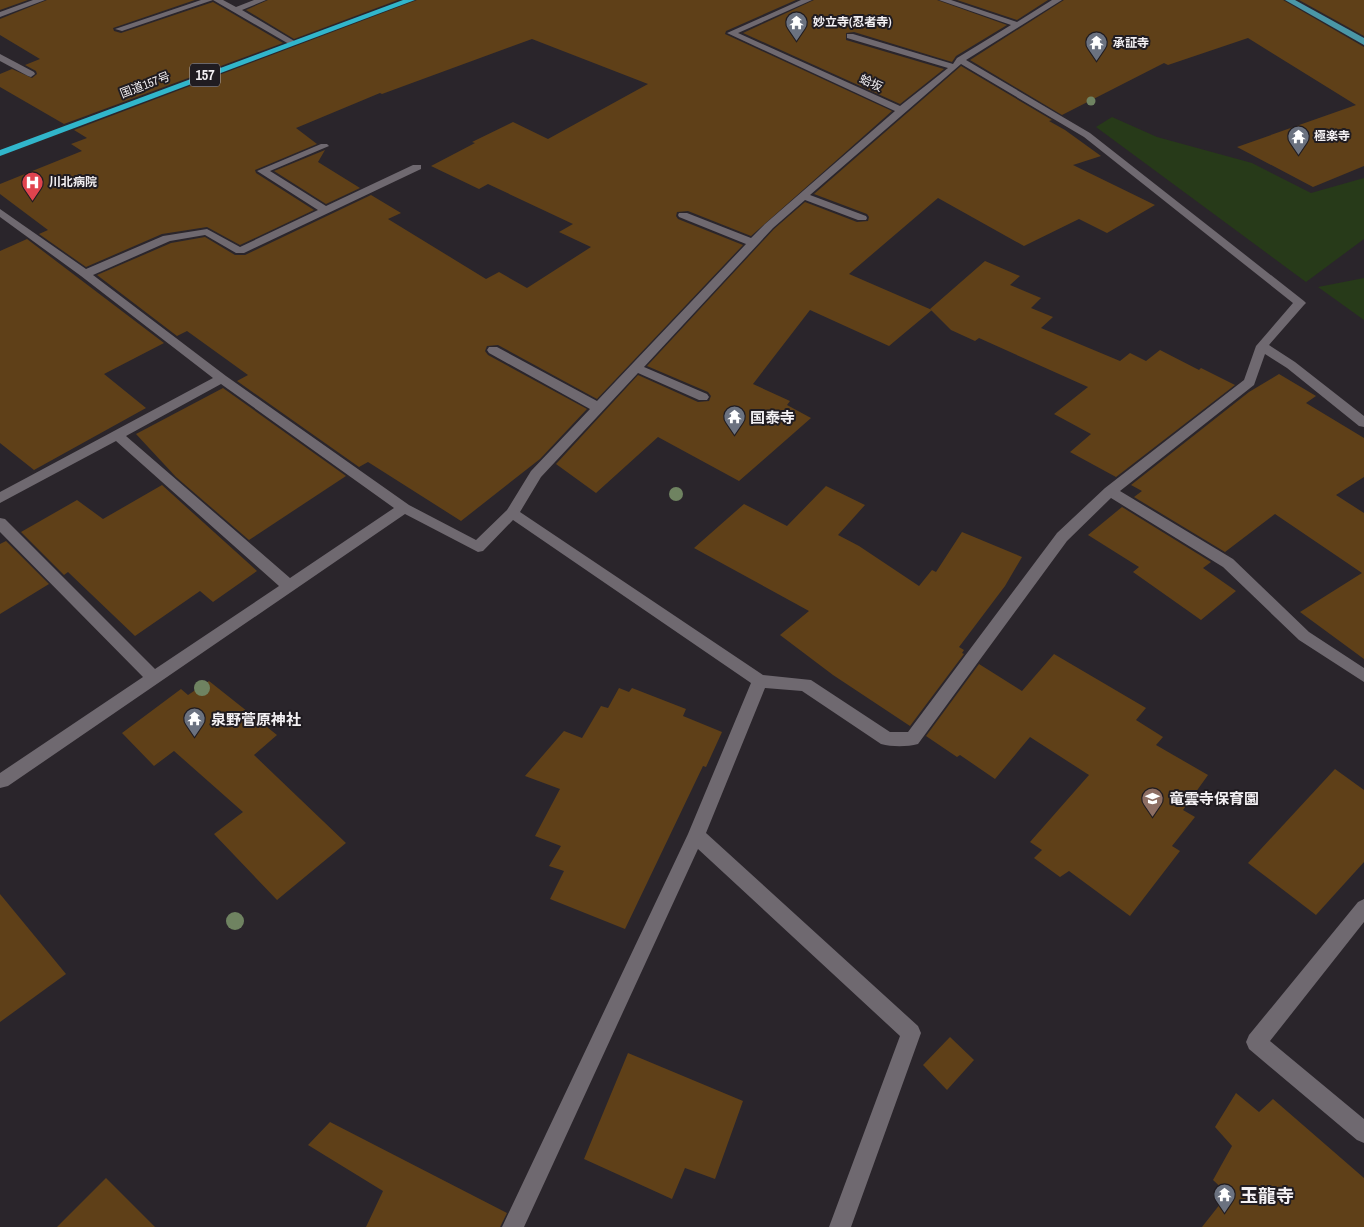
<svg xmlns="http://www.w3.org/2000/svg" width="1364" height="1227" viewBox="0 0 1364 1227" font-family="'Archivo Narrow','Noto Sans JP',sans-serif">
<rect width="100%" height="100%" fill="#2a252b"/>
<!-- green -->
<g fill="#273a19">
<polygon points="1112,117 1157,137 1252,163 1311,193 1364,178 1364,239 1306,282 1096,127"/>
<polygon points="1364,278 1364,320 1318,287"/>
</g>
<!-- building -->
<g fill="#5f4018">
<polygon points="0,0 28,0 0,10"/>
<polygon points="47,0 195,0 113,28 114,31 121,33 213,2 283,43 64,124 0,87 0,74 12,69 32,78 37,74 36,71 25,65 40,59 0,35 0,19"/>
<polygon points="268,0 398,0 294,39 246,10"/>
<polygon points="417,0 796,0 726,31 725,34 892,111 751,236 688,211 677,212 676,216 678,219 743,245 597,399 498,345 487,346 485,351 488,355 587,409 540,459 461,521 368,462 359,467 237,381 248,375 187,331 177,336 97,275 171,243 205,237 235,255 245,255 371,195 401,213 388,219 486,279 499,272 527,288 591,247 559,232 573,224 488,184 479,189 431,166 475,143 472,142 513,122 548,139 648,84 532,39 382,94 380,93 296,128 317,144 255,170 256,173 314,210 240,245 207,227 162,234 86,267 39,234 48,230 0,194 0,184 82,151 71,144 87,138 74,130"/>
<polygon points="814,0 937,0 1007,25 956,56 952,62 854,32 846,33 846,40 944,69 900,104 743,33"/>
<polygon points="957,0 1048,0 1017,20"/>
<polygon points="1064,0 1283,0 1364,47 1364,166 1313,187 1237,147 1356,105 1248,38 1168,65 1164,63 1062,115 970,60"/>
<polygon points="1299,0 1364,0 1364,36"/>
<polygon points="961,66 1052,120 1049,121 1065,130 1101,156 1073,165 1155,205 1107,233 1079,219 1024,246 938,198 849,274 932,310 889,346 810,310 753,384 790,401 787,405 811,418 739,481 658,437 596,493 556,464 638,375 698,402 709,401 711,396 708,392 647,366 774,229 805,202 857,222 868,221 869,217 867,214 814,194"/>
<polygon points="325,150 318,162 360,188 326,204 274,171"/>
<polygon points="27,239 164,343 104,374 146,408 34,470 0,443 0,251"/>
<polygon points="985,261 1020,276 1010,285 1041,298 1031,308 1053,317 1041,328 1120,361 1130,353 1146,361 1160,350 1199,370 1201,368 1235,385 1116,477 1070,452 1091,434 1054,414 1088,387 979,338 975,341 951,330 930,309"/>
<polygon points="1279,374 1316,396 1306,403 1364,438 1364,477 1336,495 1364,513 1364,659 1300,612 1362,573 1275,514 1225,552 1134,497 1142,491 1131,485 1249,392"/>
<polygon points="223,388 346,476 249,540 176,477 136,434"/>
<polygon points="162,485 257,571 213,602 200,591 135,636 68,572 64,575 21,532 77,500 103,519"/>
<polygon points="826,486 865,505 838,535 859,546 919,586 932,570 936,572 962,532 1022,557 1005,586 959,647 964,650 962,653 964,654 910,726 833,675 780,635 809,611 694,548 744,504 787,526"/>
<polygon points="1122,507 1211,562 1203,568 1236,591 1201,620 1133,572 1139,567 1088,535"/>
<polygon points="6,541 49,584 0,614 0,544"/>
<polygon points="1054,654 1146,708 1136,720 1163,737 1156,745 1208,775 1183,810 1195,817 1172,846 1180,851 1130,916 1069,871 1060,877 1034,858 1042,850 1030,842 1089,775 1030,737 995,779 960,755 957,757 926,736 979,664 1022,691"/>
<polygon points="209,681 277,735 254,755 346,843 277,900 214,834 243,812 174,751 154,766 122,733 181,689 188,695"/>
<polygon points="619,688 629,692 632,688 686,709 683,716 722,732 706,767 703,766 625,929 550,899 564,871 549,866 561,846 535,836 560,789 525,776 564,731 582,738 601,706 608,708"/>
<polygon points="1335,769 1364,790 1364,862 1316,915 1248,863"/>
<polygon points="0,894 66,974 0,1022"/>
<polygon points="950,1037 974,1060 947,1090 923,1065"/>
<polygon points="628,1053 743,1101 715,1179 685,1168 672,1199 584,1159"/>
<polygon points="1236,1093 1259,1112 1273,1099 1364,1178 1364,1227 1202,1227 1228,1194 1213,1180 1232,1146 1215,1127"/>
<polygon points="330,1122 507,1213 500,1227 366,1227 383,1191 308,1145"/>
<polygon points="106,1178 155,1227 57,1227"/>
</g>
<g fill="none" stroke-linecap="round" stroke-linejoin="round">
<!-- minor -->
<g fill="#6f6970" fill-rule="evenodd">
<polygon points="33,0 45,0 0,17 0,12"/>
<polygon points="201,0 223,0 236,7 254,0 266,0 242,10 296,42 289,44 213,0 122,31 115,29"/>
<path d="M801 0H812L738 33 900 106 948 68 847 38V34H853L953 64 957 58 1011 25 939 0H951L1017 22 1052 0H1062L966 60 1090 133 1304 301 1306 303 1304 305 1269 345 1295 362 1364 416V427L1359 426 1287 368 1265 354 1254 385 1120 491 1233 559 1309 632 1364 668V682L1299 640 1223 567 1111 498 1067 541 918 744C907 747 892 747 881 744L802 691 765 688 706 833 918 1026 921 1033 851 1227H829L900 1036 698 849 524 1227H502L688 834 751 683 513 520 483 551 478 552 405 514 8 786 0 788V773L143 677 0 532V518L5 519 155 669 279 586 116 441 0 503V492L213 378 81 276 0 217V209L86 269 163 236 207 229 240 247 318 210 257 171 321 144H327L329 146 270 171 326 206 413 165H421V169L244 253H236L205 235 170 241 93 275 226 376 409 505 476 540 507 510 531 471 590 409 489 353 487 350 489 347H497L597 401 746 244 679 217 678 215 679 213H687L751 238 765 224 895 111 727 33ZM961 64 1084 137 1293 303 1256 346 1244 380 1105 488 1057 533 908 732H890L811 680 763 675 520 512 541 477 638 373 699 400H707L709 397 707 394 644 367 773 228 805 200 858 220H866L867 218 866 216 810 195ZM221 384 394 508 290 578 126 436Z"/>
<polygon points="0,54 34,72 35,74 31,77 28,76 0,61"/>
<polygon points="1364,899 1364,922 1270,1041 1364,1119 1364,1143 1357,1140 1249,1049 1246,1042 1249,1035 1358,902"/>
</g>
<!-- major -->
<polygon fill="#4a97a7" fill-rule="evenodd" points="1285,0 1295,0 1364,38 1364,45"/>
<!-- highway -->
<polygon fill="#31b6cb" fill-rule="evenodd" points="403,0 415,0 0,156 0,150"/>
</g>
<!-- trees -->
<g fill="#6f8361">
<circle cx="1091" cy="101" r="4.5"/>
<circle cx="676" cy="494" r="7"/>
<circle cx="202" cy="688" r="8"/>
<circle cx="235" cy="921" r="9"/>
</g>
<!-- icons -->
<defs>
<symbol id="temple-pin" viewBox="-11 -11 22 30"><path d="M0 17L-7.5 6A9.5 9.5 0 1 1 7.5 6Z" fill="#6b7280" stroke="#201c21"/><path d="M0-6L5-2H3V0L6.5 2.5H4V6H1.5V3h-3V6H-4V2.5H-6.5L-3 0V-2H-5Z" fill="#fff"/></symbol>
<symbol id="hospital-pin" viewBox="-11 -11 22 30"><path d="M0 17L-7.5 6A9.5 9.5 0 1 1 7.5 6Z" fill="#e0444e" stroke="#201c21"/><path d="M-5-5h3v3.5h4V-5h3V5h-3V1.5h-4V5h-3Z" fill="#fff"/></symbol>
<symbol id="school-pin" viewBox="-11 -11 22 30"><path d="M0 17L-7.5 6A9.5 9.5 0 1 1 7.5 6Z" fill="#8d6e63" stroke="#201c21"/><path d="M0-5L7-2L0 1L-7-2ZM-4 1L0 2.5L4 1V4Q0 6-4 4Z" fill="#fff"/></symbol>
</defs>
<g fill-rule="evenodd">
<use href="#temple-pin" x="784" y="10" width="25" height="34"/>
<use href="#temple-pin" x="1084" y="30" width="25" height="34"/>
<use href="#temple-pin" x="1286" y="124" width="25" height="34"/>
<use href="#hospital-pin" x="20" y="170" width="25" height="34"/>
<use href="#temple-pin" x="722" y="404" width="25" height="34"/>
<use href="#temple-pin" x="182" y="706" width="25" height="34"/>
<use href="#school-pin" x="1140" y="786" width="25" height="34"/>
<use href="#temple-pin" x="1212" y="1182" width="25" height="34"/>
</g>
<g text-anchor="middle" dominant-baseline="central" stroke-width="4" stroke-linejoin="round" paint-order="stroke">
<!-- far-poi labels -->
<g font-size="12" font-weight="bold" fill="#f3f0f3" stroke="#201c21" text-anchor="start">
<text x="813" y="22">妙立寺(忍者寺)</text>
<text x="1113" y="43">承証寺</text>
<text x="1314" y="136">極楽寺</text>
<text x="49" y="182">川北病院</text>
</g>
<!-- far-street labels -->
<g font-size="12" fill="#f3f0f3" stroke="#201c21">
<text transform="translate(871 83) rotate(24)">蛤坂</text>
<text transform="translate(145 85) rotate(-21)">国道157号</text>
</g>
<!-- shield labels -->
<rect fill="#201c21" stroke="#b4b0b4" stroke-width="1" x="190" y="63.5" width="30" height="23" rx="4"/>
<g font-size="14" font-weight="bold" fill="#f3f0f3">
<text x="205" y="75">157</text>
</g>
<!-- poi labels -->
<g font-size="15" font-weight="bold" fill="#f3f0f3" stroke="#201c21" text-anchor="start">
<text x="750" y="417">国泰寺</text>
<text x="211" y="719">泉野菅原神社</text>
<text x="1169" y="798">竜雲寺保育園</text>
</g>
<!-- near-poi labels -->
<g font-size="18" font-weight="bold" fill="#f3f0f3" stroke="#201c21" text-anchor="start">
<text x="1240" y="1195">玉龍寺</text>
</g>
</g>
</svg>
